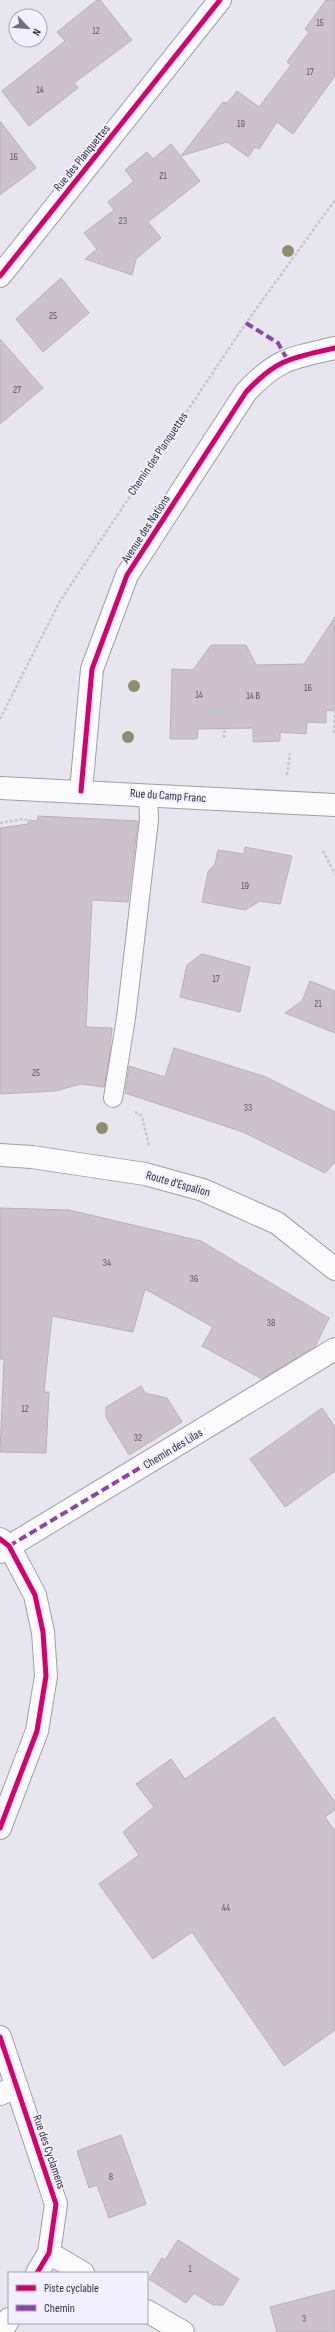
<svg xmlns="http://www.w3.org/2000/svg" width="335" height="2332" viewBox="0 0 335 2332" font-family="'Sofia Sans Condensed',sans-serif">
<rect width="100%" height="100%" fill="#e7e6ee"/>
<!-- building -->
<g fill="#cdc2cb" stroke="#b6b2b7">
<polygon points="97,0 100,0 132,40 74,83 78,88 29,126 2,91 65,41 57,32"/>
<polygon points="326,0 335,0 335,76 293,134 277,122 259,149 255,147 248,157 227,142 181,156 223,102 227,103 237,91 259,107 291,65 287,62 309,32 305,29"/>
<polygon points="0,121 36,168 0,195"/>
<polygon points="171,144 200,181 148,222 161,238 136,259 132,275 85,259 97,249 84,233 114,210 108,202 134,181 125,170 147,152 153,159"/>
<polygon points="61,278 89,313 43,352 16,319"/>
<polygon points="0,339 43,388 0,424"/>
<polygon points="335,617 335,711 326,710 326,723 307,722 306,734 280,732 280,741 253,742 253,728 198,729 197,739 170,739 172,669 193,670 211,645 246,645 256,665 304,664"/>
<polygon points="38,816 138,821 128,902 92,900 86,1027 112,1028 109,1059 104,1087 81,1084 55,1091 0,1094 0,828 28,824 29,820 37,821"/>
<polygon points="245,847 292,856 280,904 260,901 245,910 202,902 208,872 215,864 218,850 244,854"/>
<polygon points="202,954 250,967 240,1012 180,997 187,965"/>
<polygon points="310,981 335,991 335,1033 285,1013 302,1001"/>
<polygon points="174,1048 266,1077 335,1112 335,1162 325,1173 243,1132 125,1093 129,1066 165,1077"/>
<polygon points="0,1208 69,1210 201,1241 329,1318 315,1347 262,1379 202,1346 213,1327 145,1289 133,1332 52,1316 44,1392 49,1392 46,1453 0,1452 4,1359 0,1359"/>
<polygon points="141,1386 145,1393 167,1398 182,1422 129,1455 106,1417 106,1407"/>
<polygon points="322,1408 335,1427 335,1471 285,1507 250,1459"/>
<polygon points="274,1717 335,1802 335,1810 325,1817 335,1831 335,2030 284,2066 192,1932 153,1959 99,1884 139,1855 123,1832 154,1807 136,1784 171,1759 185,1779"/>
<polygon points="121,2135 146,2204 109,2218 97,2185 89,2188 77,2151"/>
<polygon points="178,2240 239,2279 223,2305 213,2305 194,2293 186,2303 149,2279 162,2258 165,2260"/>
<polygon points="335,2290 335,2332 277,2332 270,2307"/>
</g>
<g fill="none" stroke-linecap="round" stroke-linejoin="round">
<defs>
<polyline id="lane" points="113,1098 126,1018 149,820 148,795"/>
<g id="street">
<polyline points="0,276 220,0"/>
<polyline points="0,788 335,805"/>
<path d="M81 791 92 669 127 575 246 392C278 358 292 358 335 348"/>
<polyline points="0,1539 9,1546 35,1595 43,1632 46,1676 37,1731 0,1828"/>
<polyline points="0,1552 335,1349"/>
<polyline points="0,2037 56,2204 49,2253 37,2273"/>
<polyline points="0,2094 17,2087"/>
<polyline points="49,2253 83,2273"/>
<polyline points="147,2311 183,2332"/>
<polyline points="1,2332 9,2319"/>
</g>
<polyline id="secondary" points="0,1155 32,1157 145,1174 203,1190 277,1223 335,1269"/>
</defs>
<!-- lane casing -->
<use href="#lane" stroke="#a09fa5" stroke-width="20"/>
<!-- street casing -->
<use href="#street" stroke="#a09fa5" stroke-width="24"/>
<!-- secondary casing -->
<use href="#secondary" stroke="#a09fa5" stroke-width="24"/>
<!-- path -->
<g stroke="#c7c7c9" stroke-width="2.5" stroke-dasharray="3 2" stroke-linecap="butt">
<polyline points="330,703 335,706"/>
<polyline points="222,706 227,711"/>
<polyline points="205,712 227,711 247,715"/>
<polyline points="0,719 60,601 246,323 335,200"/>
<polyline points="334,733 335,710"/>
<polyline points="224,738 225,716 231,706"/>
<polyline points="287,775 290,753"/>
<polyline points="0,823 23,819 35,822"/>
<polyline points="323,851 335,874"/>
<polyline points="135,1112 142,1116 149,1146"/>
</g>
<!-- lane -->
<use href="#lane" stroke="#fbfbfc" stroke-width="18"/>
<!-- street -->
<use href="#street" stroke="#fbfbfc" stroke-width="22"/>
<!-- secondary -->
<use href="#secondary" stroke="#fbfbfc" stroke-width="22"/>
<!-- quiet -->
<g stroke="#8e44ad" stroke-width="4" stroke-dasharray="8 4" stroke-linecap="butt">
<polyline points="246,323 278,343 287,359"/>
<polyline points="9,1546 205,1429"/>
</g>
<defs>
<g id="cycleway">
<polyline points="0,276 220,0"/>
<path d="M81 791 92 669 127 575 246 392C278 358 292 358 335 348"/>
<polyline points="0,1539 9,1546 35,1595 43,1632 46,1676 37,1731 0,1828"/>
<polyline points="0,2037 56,2204 49,2253 37,2273"/>
</g>
</defs>
<!-- cycleway casing -->
<use href="#cycleway" stroke="#f2efff" stroke-width="8"/>
<!-- cycleway -->
<use href="#cycleway" stroke="#d6006c" stroke-width="5"/>
</g>
<!-- trees -->
<g fill="#8e8e6e">
<circle cx="288" cy="251" r="6"/>
<circle cx="134" cy="686" r="6"/>
<circle cx="128" cy="737" r="6"/>
<circle cx="102" cy="1128" r="6"/>
</g>
<g text-anchor="middle" dominant-baseline="central" stroke-width="3.5" stroke-linejoin="round" paint-order="stroke">
<!-- number labels -->
<g font-size="10" fill="#5a555d">
<text x="320" y="23">15</text>
<text x="96" y="31">12</text>
<text x="310" y="72">17</text>
<text x="40" y="90">14</text>
<text x="241" y="124">19</text>
<text x="14" y="157">16</text>
<text x="163" y="176">21</text>
<text x="123" y="221">23</text>
<text x="53" y="316">25</text>
<text x="17" y="390">27</text>
<text x="308" y="688">16</text>
<text x="199" y="695">14</text>
<text x="253" y="696">14 B</text>
<text x="245" y="886">19</text>
<text x="216" y="979">17</text>
<text x="318" y="1004">21</text>
<text x="36" y="1073">25</text>
<text x="248" y="1108">33</text>
<text x="107" y="1263">34</text>
<text x="194" y="1279">36</text>
<text x="271" y="1323">38</text>
<text x="25" y="1409">12</text>
<text x="138" y="1438">32</text>
<text x="226" y="1908">44</text>
<text x="111" y="2177">8</text>
<text x="190" y="2269">1</text>
<text x="304" y="2319">3</text>
</g>
<!-- street labels -->
<g font-size="12" fill="#333138" stroke="#f2efff">
<text transform="translate(82 158) rotate(-51)">Rue des Planquettes</text>
<text transform="translate(158 454) rotate(-56)">Chemin des Planquettes</text>
<text transform="translate(146 529) rotate(-57)">Avenue des Nations</text>
<text transform="translate(168 796) rotate(4)">Rue du Camp Franc</text>
<text transform="translate(178 1184) rotate(16)">Route d'Espalion</text>
<text transform="translate(173 1449) rotate(-31)">Chemin des Lilas</text>
<text transform="translate(49 2152) rotate(71)">Rue des Cyclamens</text>
</g>
</g>
<!-- legend -->
<rect x="8" y="2272" width="140" height="52" fill="#f2efff" stroke="#a6a3af"/>
<rect x="16" y="2285" width="20" height="6" fill="#d6006c" stroke="#a6a3af"/>
<text x="44" y="2292" font-size="12" fill="#333138">Piste cyclable</text>
<rect x="16" y="2305" width="20" height="6" fill="#8e44ad" stroke="#a6a3af"/>
<text x="44" y="2312" font-size="12" fill="#333138">Chemin</text>
<!-- north arrow -->
<g transform="translate(28 28) rotate(116)"><circle r="19" fill="#f2efff" stroke="#a6a3af"/>
<path d="M0-3L7 15L0 10L-7 15Z" fill="#727078"/>
<text y="-6" font-size="11" font-weight="bold" text-anchor="middle" fill="#333138">N</text>
</g>
</svg>
